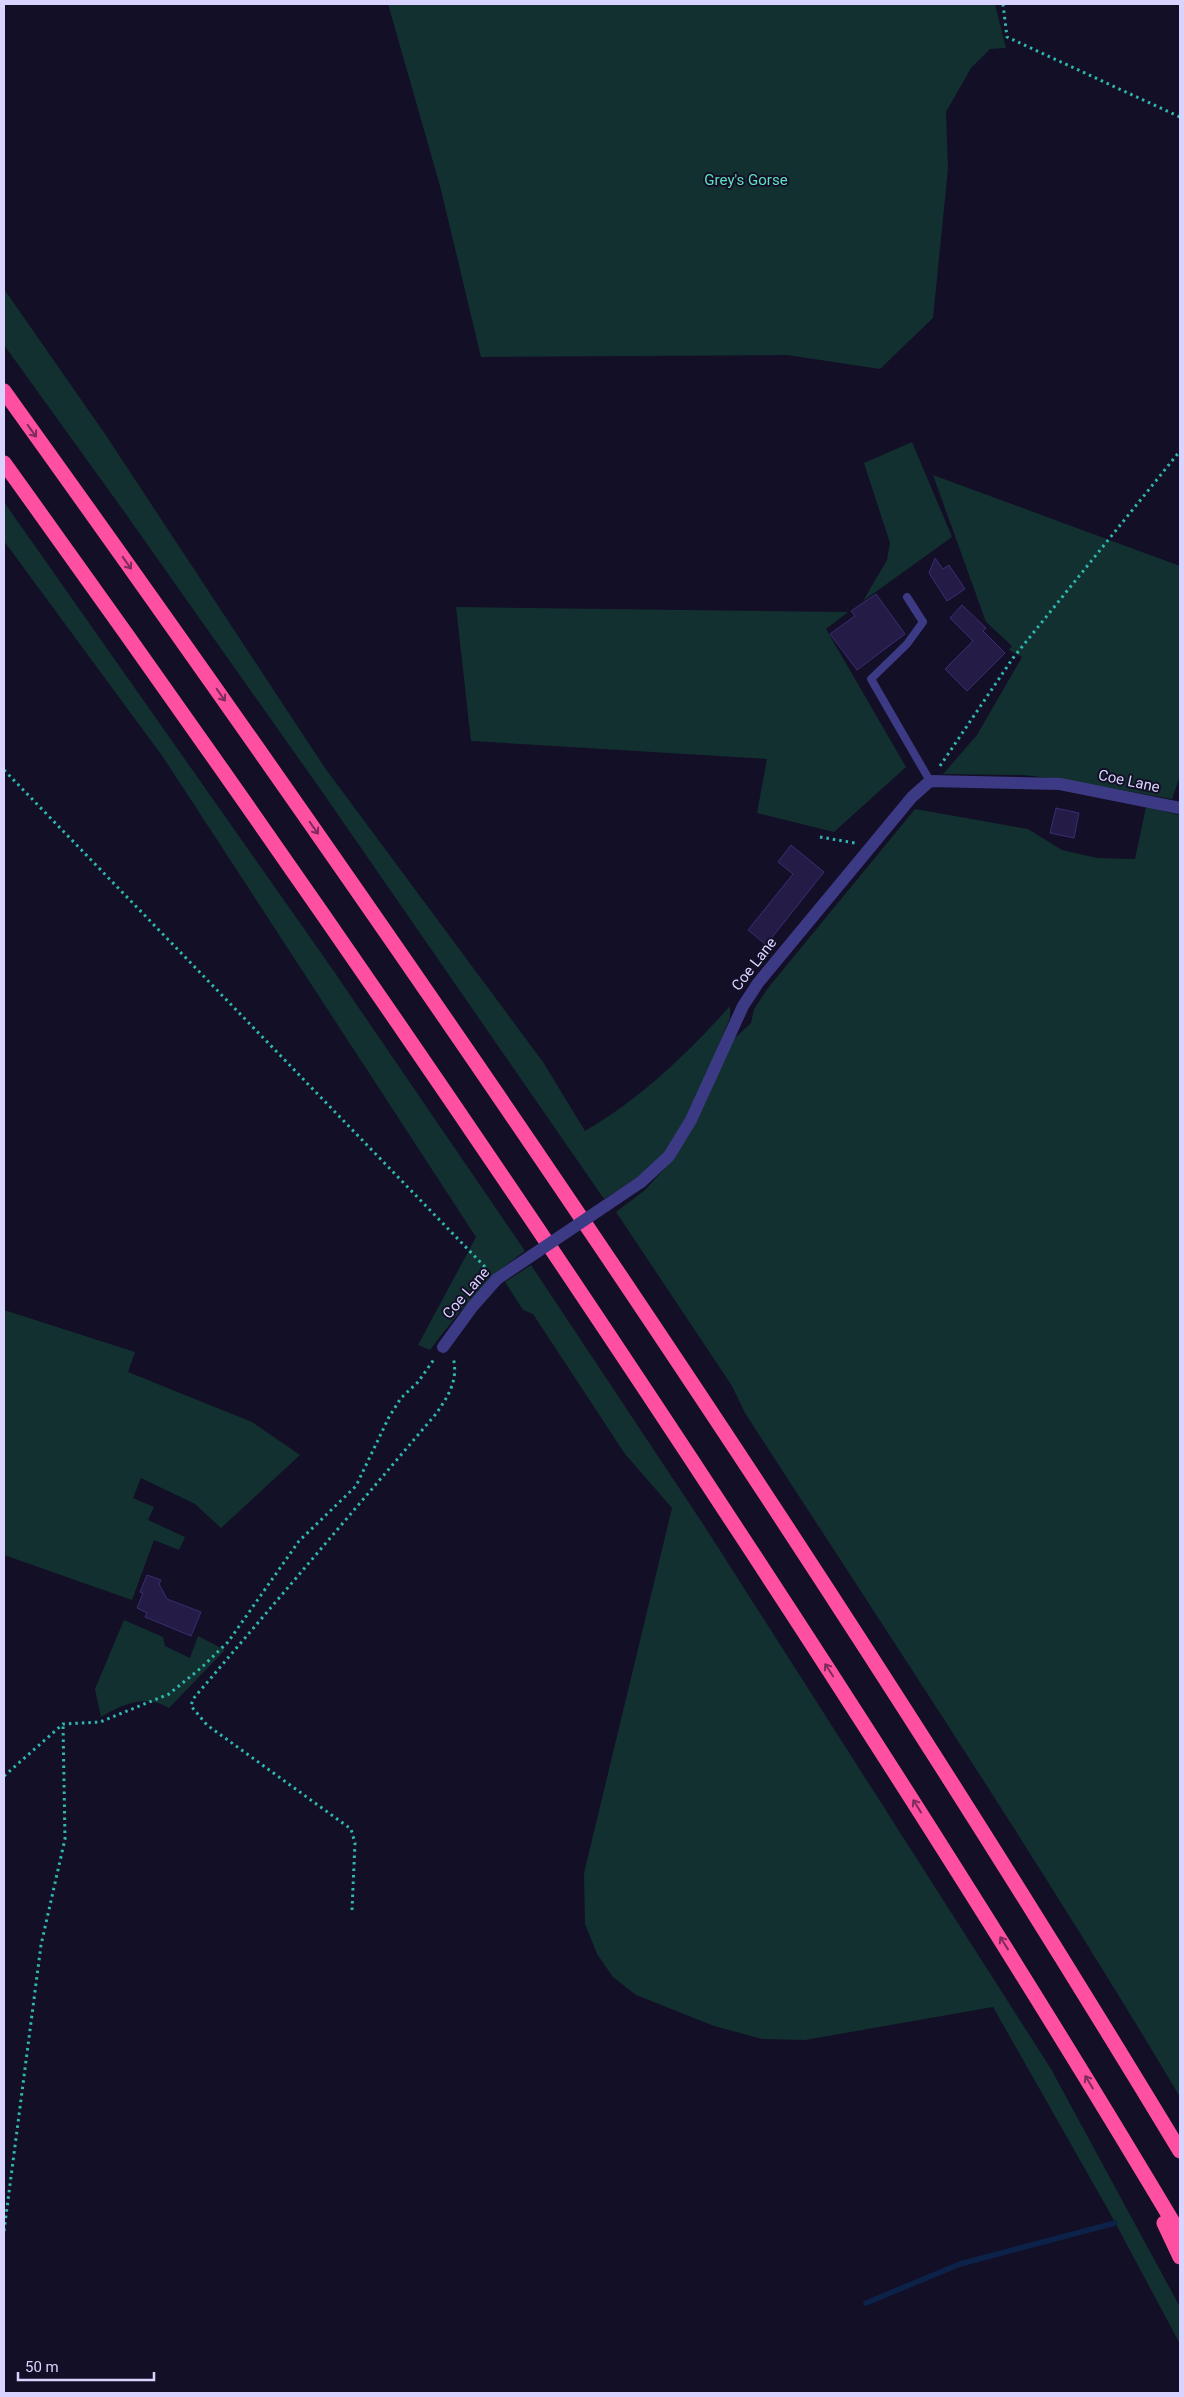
<svg xmlns="http://www.w3.org/2000/svg" width="1184" height="2397" viewBox="0 0 1184 2397" font-family="Roboto,sans-serif">
<rect width="100%" height="100%" fill="#130f26"/>
<!-- green -->
<g fill="#12302f">
<polygon points="388,4 995,4 1006,48 990,49 971,68 946,112 948,169 933,318 880,369 787,355 481,357 440,186"/>
<path d="M4 289 105 434 325 768 543 1062 585 1131C640 1099 687 1054 730 1006V1018C712 1060 695 1113 667 1150 651 1171 626 1185 604 1199L323 793 123 510 4 345Z"/>
<polygon points="912,442 952,537 863,601 887,560 890,543 864,463"/>
<polygon points="933,475 1180,566 1180,776 1172,799 1065,780 1023,775 943,774 977,735 1022,657 1009,650 1012,646 986,622"/>
<path d="M4 502 333 970 525 1251C486 1278 458 1313 430 1350L418 1345 476 1237 163 757 4 541Z"/>
<polygon points="456,607 848,612 826,629 906,767 834,832 757,813 767,759 471,741"/>
<path d="M1146 807 1180 815V2097C1042 1865 892 1640 745 1413L732 1386 616 1212 645 1190 664 1169 691 1132 733 1040 751 1023 754 1009 768 988 915 809 1028 829 1062 850 1097 858 1135 859Z"/>
<polygon points="531,1265 705,1527 1051,2069 1180,2307 1180,2344 1110,2213 993,2007 805,2040 762,2039 714,2026 636,1995 613,1977 597,1954 585,1924 584,1873 672,1508 625,1454 533,1314 523,1310 505,1282"/>
<polygon points="4,1310 135,1352 128,1372 252,1422 300,1455 221,1528 195,1504 141,1478 133,1498 154,1507 148,1520 185,1537 179,1550 154,1540 132,1600 4,1555"/>
<path d="M124 1620 163 1637 165 1646 190 1658 198 1636 225 1650 169 1708C146 1694 122 1704 101 1717L95 1689Z"/>
</g>
<g fill="none" stroke-linecap="round" stroke-linejoin="round">
<!-- stream -->
<polyline stroke="#0c2248" stroke-width="5.5" points="866,2303 960,2264 1115,2223"/>
</g>
<!-- building -->
<g fill="#241b47" stroke="#3b2d73">
<polygon points="935,558 943,569 949,565 965,589 947,601 929,573"/>
<polygon points="876,594 905,634 857,670 830,634 855,616 851,611"/>
<polygon points="962,605 986,628 983,631 1005,653 967,691 945,669 973,641 950,618"/>
<polygon points="1056,808 1079,813 1074,838 1050,833"/>
<polygon points="791,845 824,872 766,945 748,930 793,874 778,862"/>
<polygon points="147,1575 161,1580 159,1584 167,1599 201,1612 191,1636 145,1617 147,1613 137,1608 143,1593 140,1592"/>
</g>
<g fill="none" stroke-linecap="round" stroke-linejoin="round">
<!-- path -->
<g stroke="#2fb8b0" stroke-width="3" stroke-dasharray="2.5 4" stroke-linecap="butt">
<polyline points="1003,4 1007,37 1180,117"/>
<polyline points="940,766 1013,658 1180,451"/>
<polyline points="4,770 487,1269"/>
<polyline points="820,837 855,843"/>
<polyline points="4,1776 63,1724 100,1722 169,1694 201,1668 228,1642 299,1541 356,1486 389,1417 401,1398 418,1382 435,1358"/>
<path d="M352 1910 355 1843 351 1829 207 1725 191 1706 193 1699 435 1415C448 1397 459 1380 453 1357"/>
<polyline points="4,2231 41,1945 65,1839 63,1724"/>
</g>
<!-- lane -->
<polyline stroke="#3d3a85" stroke-width="8" points="907,597 923,622 907,644 871,679 930,781"/>
<!-- street -->
<g stroke="#3d3a85" stroke-width="12">
<polyline points="641,1182 669,1156 691,1120 743,1006 758,983 912,797 930,781 1060,784 1180,808"/>
<polyline points="443,1347 473,1306 497,1279"/>
</g>
<!-- highway -->
<g stroke="#ff4fa3" stroke-width="15">
<path d="M4 391C415 964 815 1547 1180 2151"/>
<path d="M4 463C256 813 501 1168 737 1529 889 1761 1038 1995 1180 2234"/>
<polyline points="1164,2223 1180,2257"/>
</g>
<!-- street-bridge -->
<polyline stroke="#3d3a85" stroke-width="12" points="497,1279 641,1182"/>
</g>
<!-- one-way arrows -->
<defs><path id="oneway-shaft" d="M-6 0H5M1.5-3L5.5 0L1.5 3" fill="none" stroke-width="1.6" stroke-linecap="round" stroke-linejoin="round" transform="scale(1.25)"/></defs>
<g stroke="#7d2c5e">
<use href="#oneway-shaft" transform="translate(32 431) rotate(54)"/>
<use href="#oneway-shaft" transform="translate(127 563) rotate(55)"/>
<use href="#oneway-shaft" transform="translate(221 695) rotate(55)"/>
<use href="#oneway-shaft" transform="translate(314 828) rotate(55)"/>
<use href="#oneway-shaft" transform="translate(829 1670) rotate(-123)"/>
<use href="#oneway-shaft" transform="translate(917 1806) rotate(-122)"/>
<use href="#oneway-shaft" transform="translate(1004 1943) rotate(-122)"/>
<use href="#oneway-shaft" transform="translate(1089 2082) rotate(-121)"/>
</g>
<g text-anchor="middle" dominant-baseline="central" stroke-width="4" stroke-linejoin="round" paint-order="stroke">
<!-- park labels -->
<g font-size="15" fill="#5fe0c0" stroke="#130f26">
<text x="746" y="180">Grey's Gorse</text>
</g>
<!-- street labels -->
<g font-size="15" fill="#d9d4ff" stroke="#130f26">
<text transform="translate(1129 781) rotate(12)">Coe Lane</text>
<text transform="translate(754 964) rotate(-52)">Coe Lane</text>
<text transform="translate(466 1293) rotate(-49)">Coe Lane</text>
</g>
</g>
<!-- border -->
<rect width="1184" height="2397" fill="none" stroke="#d9d4ff" stroke-width="10"/>
<!-- scale -->
<path d="M18 2372v8h136v-8" fill="none" stroke="#d9d4ff" stroke-width="2.5"/>
<text x="25" y="2372" font-size="15" fill="#d9d4ff" stroke="#130f26" stroke-width="4" paint-order="stroke">50 m</text>
</svg>
